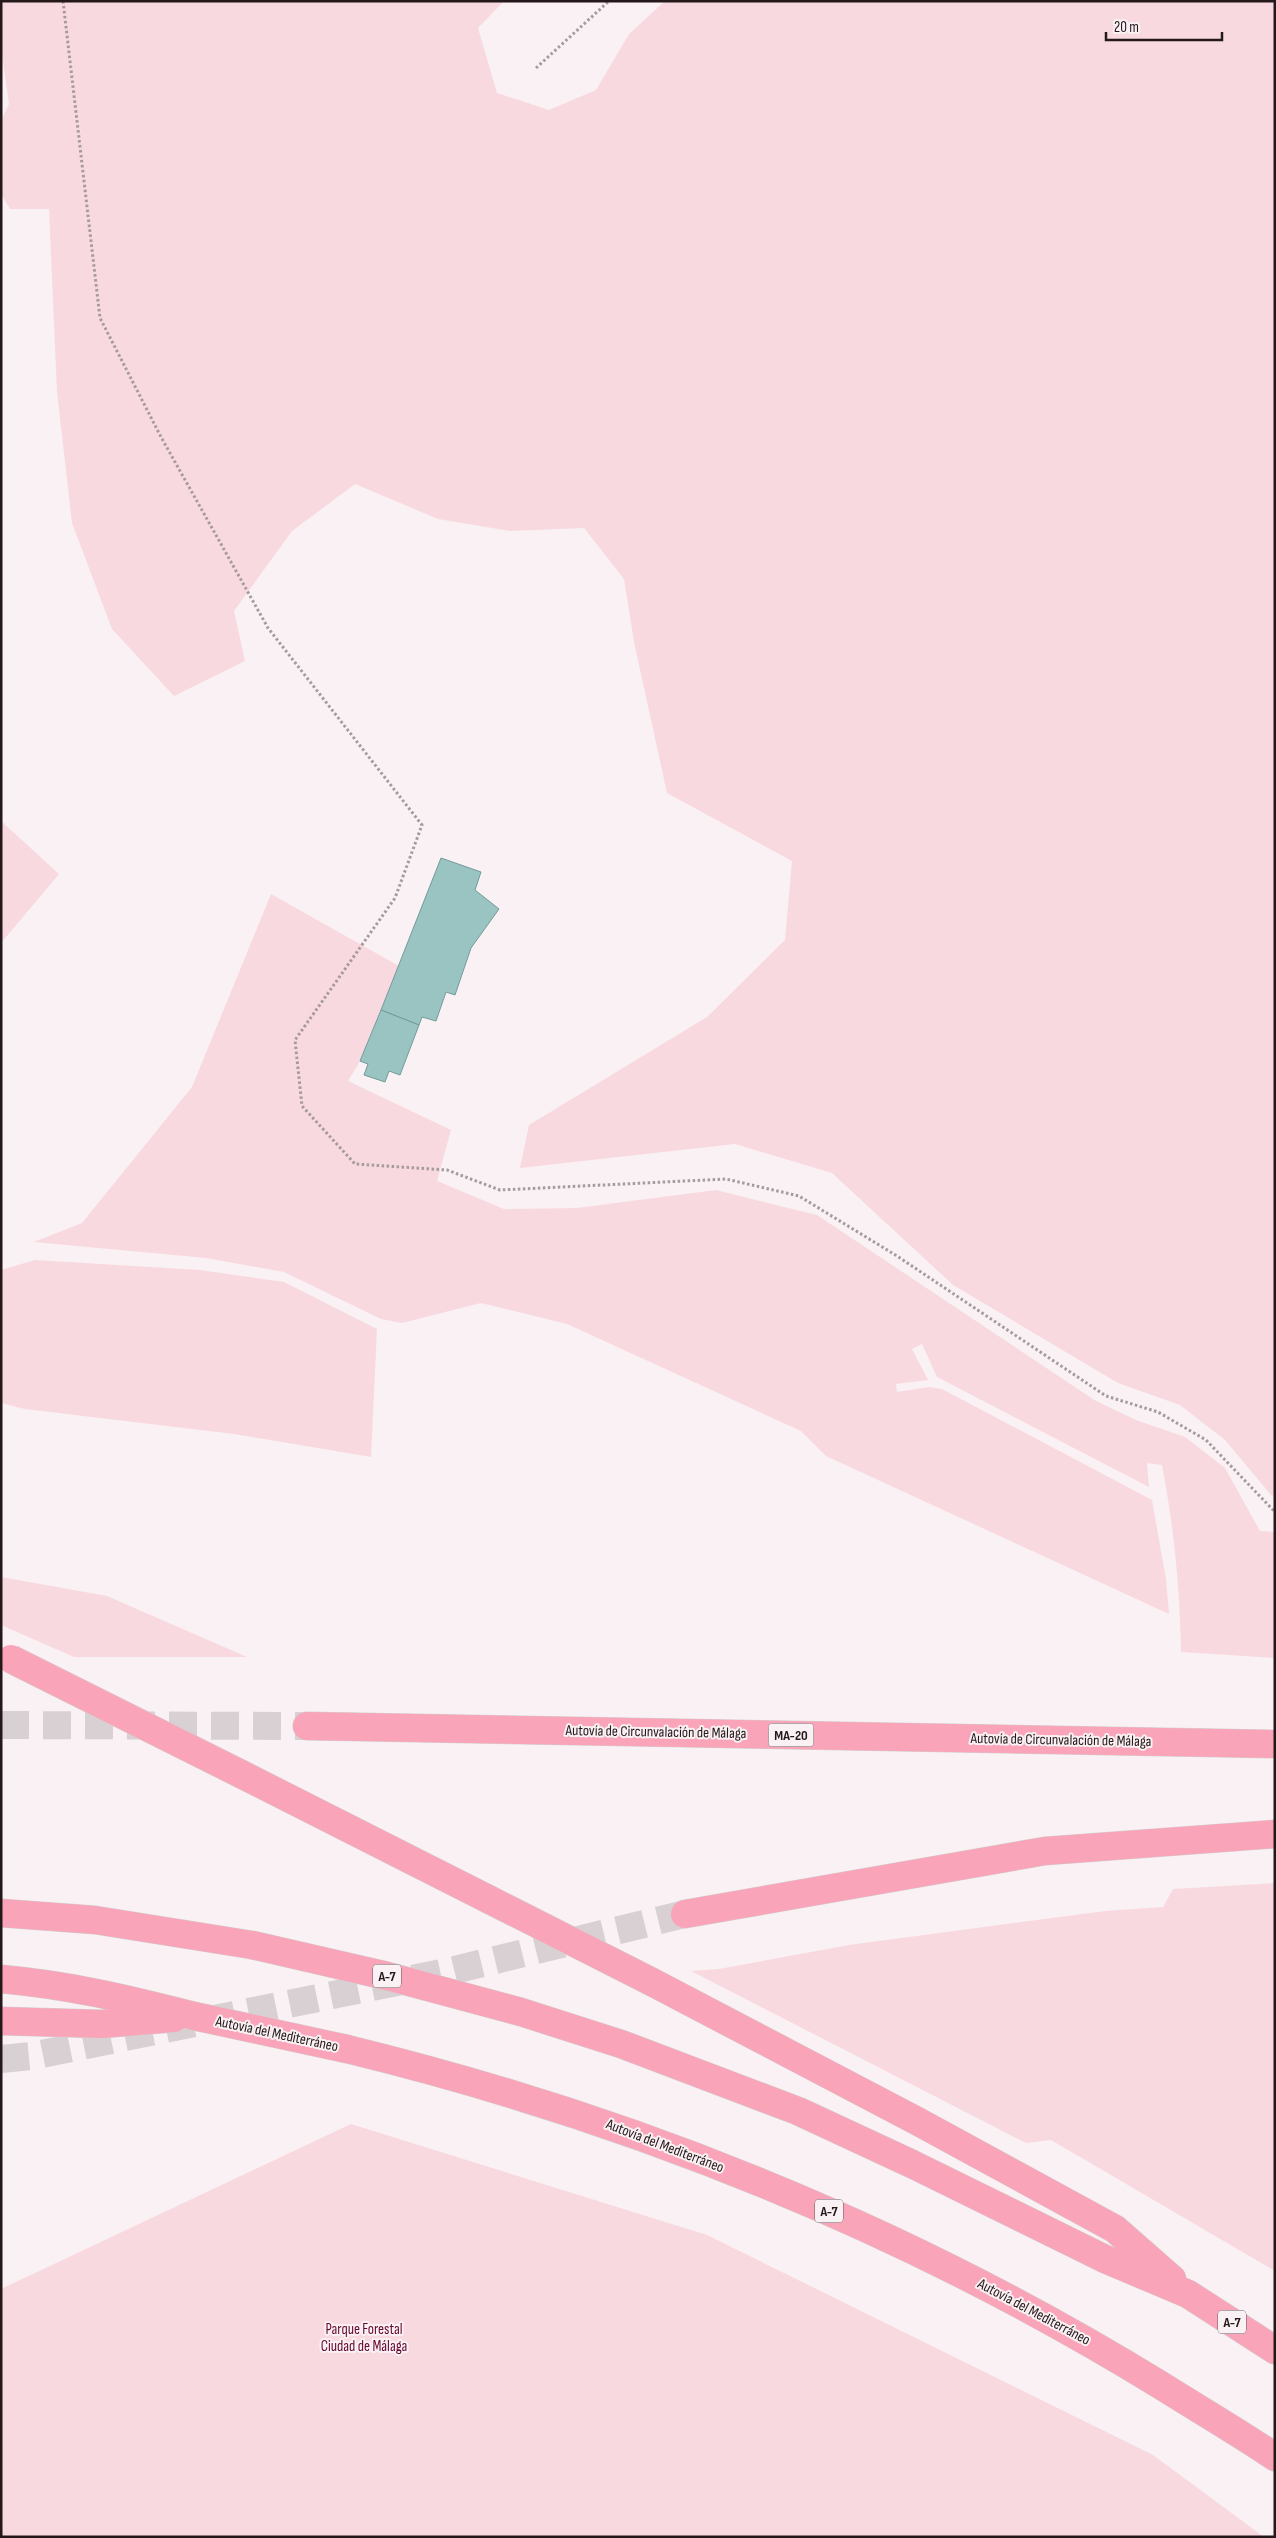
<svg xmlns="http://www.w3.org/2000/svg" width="1276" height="2538" viewBox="0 0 1276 2538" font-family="'Sofia Sans Condensed',sans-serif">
<rect width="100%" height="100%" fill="#f9f1f3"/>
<!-- green -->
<g fill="#f9d9e0">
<polygon points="1,1 504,1 478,28 497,93 549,110 596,90 629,34 665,1 1275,1 1275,1496 1271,1495 1225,1440 1180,1405 1118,1383 953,1285 832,1173 735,1144 520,1168 529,1125 707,1017 785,940 792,861 667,793 634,642 624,579 584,528 510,531 438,519 355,484 292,531 234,611 245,661 174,696 112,629 72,523 57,392 49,209 10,209 1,194 1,121 9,104 1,48"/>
<polygon points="1,821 59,874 1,943"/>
<path d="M271 894 399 966 360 1061 348 1081 451 1130 437 1181 504 1209 577 1208 716 1190 817 1215 1096 1401 1136 1420 1185 1437 1225 1468 1260 1531 1275 1532V1658L1181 1652C1180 1589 1174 1528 1162 1465L1147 1463 1149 1487 937 1377 922 1344 912 1349 928 1380 896 1384 897 1392 929 1387 942 1389 1152 1500 1166 1579 1169 1614 826 1456 801 1431 567 1324 481 1303 402 1323 381 1319 284 1272 206 1258 34 1242 82 1223 192 1087Z"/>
<polygon points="35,1260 200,1270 284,1282 377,1329 371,1457 234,1434 25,1409 1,1403 1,1270"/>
<polygon points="1,1577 107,1596 247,1657 74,1657 1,1625"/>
<polygon points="1275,1883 1275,2271 1051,2140 1026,2143 691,1971 719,1969 849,1945 1105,1911 1163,1907 1173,1889"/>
<polygon points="351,2124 707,2235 1153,2455 1264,2537 1,2537 1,2289"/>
</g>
<!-- building -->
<g fill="#9ac4c2" stroke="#729b99">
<polygon points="441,858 481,872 475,890 499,909 471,948 455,995 446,992 436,1021 422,1017 419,1025 381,1010"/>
<polygon points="381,1010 419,1025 400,1075 389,1071 385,1082 364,1075 368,1064 360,1061"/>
</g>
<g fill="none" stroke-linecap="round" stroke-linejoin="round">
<!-- motorway-tunnel -->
<g stroke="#d9d0d3" stroke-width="28" stroke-dasharray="28 14" stroke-linecap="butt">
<polyline points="1,1725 307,1726"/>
<polyline points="1,2059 32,2056 446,1972 685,1914"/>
</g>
<defs>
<g id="motorway">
<polyline points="307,1726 1275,1744"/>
<polyline points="241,1774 488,1899"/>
<polyline points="1,1913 95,1920 252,1945"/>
<polyline points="685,1914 1045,1851 1275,1834"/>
<path d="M1 1979C69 1985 128 1999 194 2016"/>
<polyline points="652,1982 917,2121 1115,2229 1172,2279"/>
<polyline points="521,2012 621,2044 798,2111 912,2164 1105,2259 1188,2294 1275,2350"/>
<polyline points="1,2021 102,2024 174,2018"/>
<path d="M347 2049C634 2119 910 2231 1162 2386 1200 2410 1238 2432 1275 2457"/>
</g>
</defs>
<!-- motorway casing -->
<use href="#motorway" stroke="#d3d1d1" stroke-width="29"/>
<!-- path -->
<g stroke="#a59b9d" stroke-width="3" stroke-dasharray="2.5 2.5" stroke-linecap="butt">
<polyline points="63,1 100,318 161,437 268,628 422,825 395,898 295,1040 302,1106 355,1164 447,1170 500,1190 726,1179 799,1196 897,1256 1106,1396 1158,1412 1206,1440 1275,1512"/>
<polyline points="536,68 609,1"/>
</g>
<!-- motorway -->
<use href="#motorway" stroke="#f9a4b9" stroke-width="28"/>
<defs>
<g id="motorway-bridge">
<polyline points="11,1659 241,1774"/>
<polyline points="488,1899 652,1982"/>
<polyline points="252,1945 387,1976 521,2012"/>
<polyline points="194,2016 347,2049"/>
</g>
</defs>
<!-- motorway-bridge casing -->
<use href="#motorway-bridge" stroke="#d3d1d1" stroke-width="29" stroke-linecap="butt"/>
<!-- motorway-bridge -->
<use href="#motorway-bridge" stroke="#f9a4b9" stroke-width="28"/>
</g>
<g text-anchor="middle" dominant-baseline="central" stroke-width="4" stroke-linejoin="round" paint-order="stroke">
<!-- shield labels -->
<g fill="#f9f1f3" stroke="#65595c" stroke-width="1">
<rect x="768.5" y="1723.5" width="45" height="23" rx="4"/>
<rect x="373" y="1964.5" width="28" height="23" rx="4"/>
<rect x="815" y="2199.5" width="28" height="23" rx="4"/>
<rect x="1218" y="2310.5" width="28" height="23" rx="4"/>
</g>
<g font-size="14" font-weight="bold" fill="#25181b">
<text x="791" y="1735">MA-20</text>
<text x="387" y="1976">A-7</text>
<text x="829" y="2211">A-7</text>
<text x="1232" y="2322">A-7</text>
</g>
<!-- street labels -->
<g font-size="15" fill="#25181b" stroke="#f9f1f3">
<text transform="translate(656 1732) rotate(1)">Autovía de Circunvalación de Málaga</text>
<text transform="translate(1061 1740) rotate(1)">Autovía de Circunvalación de Málaga</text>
<text transform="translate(277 2034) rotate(12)">Autovía del Mediterráneo</text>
<text transform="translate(665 2146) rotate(21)">Autovía del Mediterráneo</text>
<text transform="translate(1034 2312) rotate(28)">Autovía del Mediterráneo</text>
</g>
<!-- park labels -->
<g font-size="15" fill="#65052e" stroke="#f9f1f3">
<text x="364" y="2329">Parque Forestal<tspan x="364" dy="17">Ciudad de Málaga</tspan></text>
</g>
</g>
<!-- border -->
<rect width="1276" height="2538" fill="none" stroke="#25181b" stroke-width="5"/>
<!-- scale -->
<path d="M1106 32v8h116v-8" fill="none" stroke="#25181b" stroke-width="2.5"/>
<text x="1114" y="32" font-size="15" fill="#25181b" stroke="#f9f1f3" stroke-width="4" paint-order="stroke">20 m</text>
</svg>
